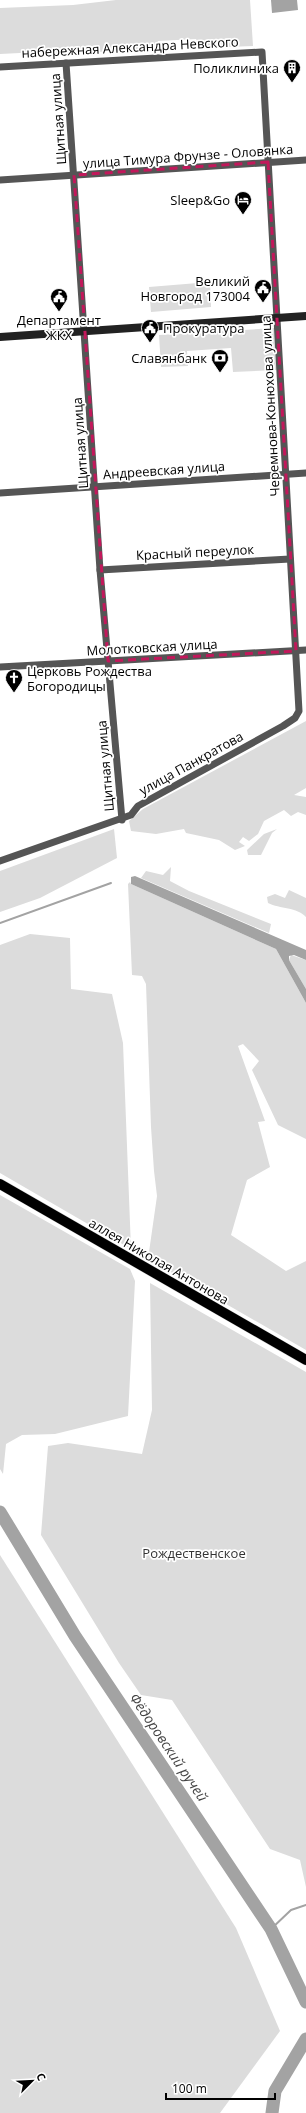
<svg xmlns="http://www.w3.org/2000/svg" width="306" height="2113" viewBox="0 0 306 2113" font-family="'Open Sans',sans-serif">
<rect width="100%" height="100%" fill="#fff"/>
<!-- green -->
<g fill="#dcdcdc">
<polygon points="116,0 250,0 253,46 201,48 196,39 158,41 153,49 45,55 40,52 0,54 0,8 73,5"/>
<polygon points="210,282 211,307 151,312 149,287"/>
<polygon points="275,328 278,370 233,372 231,348 187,351 188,366 161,367 159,335"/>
<polygon points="306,721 306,788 294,795 306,797 306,815 298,812 291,816 284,810 264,821 258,834 249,841 243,837 239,842 245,846 235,850 219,840 186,833 184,829 156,834 131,831 129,821 143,809"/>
<polygon points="114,829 117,858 40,898 0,912 0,871"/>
<polygon points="277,829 272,833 261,855 248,855 247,850 264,834"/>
<polygon points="171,867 170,881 189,891 271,924 269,933 141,878 146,871 163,875"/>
<polygon points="130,882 131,884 276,949 306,1003 306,1139 278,1125 252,1070 259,1061 243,1044 238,1046 265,1121 258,1122 270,1167 247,1180 231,1235 286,1271 306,1261 306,1350 148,1259 157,1196 154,1171 151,1127 146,984 142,976 132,975 128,884"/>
<path d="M289 890 306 898V917C297 907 280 909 268 903L267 897 275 894 285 898Z"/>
<polygon points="30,934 70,938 71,989 112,994 123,1043 131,1249 0,1173 0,945"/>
<polygon points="291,955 306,960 306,989 289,960"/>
<polygon points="0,1195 130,1269 135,1281 128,1416 55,1434 22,1435 6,1444 3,1474 0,1469"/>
<polygon points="150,1283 306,1372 306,1887 300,1860 270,1849 172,1700 141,1695 119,1663 41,1535 48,1446 68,1443 142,1454 152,1410"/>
<polygon points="0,1555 236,1928 280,2031 220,2113 0,2113"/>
</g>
<!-- water -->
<g fill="#a3a3a3">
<polygon points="271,0 297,0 298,10 272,13"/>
<polygon points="135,876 306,950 306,960 294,955 289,956 289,960 306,989 306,1003 276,949 131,884 131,877"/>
</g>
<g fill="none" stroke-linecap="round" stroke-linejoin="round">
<!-- stream -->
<g stroke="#a3a3a3" stroke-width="2">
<polyline points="0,923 111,883"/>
<polyline points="271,1929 291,1910 306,1905"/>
</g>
<!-- river -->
<g stroke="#a3a3a3" stroke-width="13">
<polyline points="0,1512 75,1636 271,1929 306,2002"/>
<polyline points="272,2113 275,2091 306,2039"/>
</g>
<defs>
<polyline id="primary" points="0,1184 306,1360"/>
</defs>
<!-- primary casing -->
<use href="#primary" stroke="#dbdbdb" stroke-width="11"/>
<!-- minor -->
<g stroke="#555" stroke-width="7">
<polyline points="66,63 100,570 122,820"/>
<polyline points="0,67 262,52 299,711 295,718 283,726 138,806 131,815 0,861"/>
<polyline points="0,180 306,160"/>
<polyline points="0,493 306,473"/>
<polyline points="100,570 290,559"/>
<polyline points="0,667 306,650"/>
</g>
<!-- secondary -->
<polyline stroke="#222" stroke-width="8" points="0,337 306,316"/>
<!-- primary -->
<use href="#primary" stroke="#000" stroke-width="10"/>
</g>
<!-- marked area -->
<path fill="none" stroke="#c2185b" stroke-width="3" stroke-dasharray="8 5" stroke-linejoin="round" d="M268 162 296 651 108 661 74 175Z"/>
<!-- icons -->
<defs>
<symbol id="building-pin" viewBox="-11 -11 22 30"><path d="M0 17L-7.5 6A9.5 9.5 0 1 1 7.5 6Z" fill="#000" stroke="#fff"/><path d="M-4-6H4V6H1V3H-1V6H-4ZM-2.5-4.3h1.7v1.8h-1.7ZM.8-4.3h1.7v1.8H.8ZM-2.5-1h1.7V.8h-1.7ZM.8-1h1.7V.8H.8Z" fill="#fff"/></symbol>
<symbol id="hotel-pin" viewBox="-11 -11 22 30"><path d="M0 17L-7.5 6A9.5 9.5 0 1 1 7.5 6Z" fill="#000" stroke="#fff"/><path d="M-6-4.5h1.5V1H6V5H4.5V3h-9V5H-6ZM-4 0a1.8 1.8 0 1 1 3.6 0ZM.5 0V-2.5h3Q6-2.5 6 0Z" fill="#fff"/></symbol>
<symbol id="civic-pin" viewBox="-11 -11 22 30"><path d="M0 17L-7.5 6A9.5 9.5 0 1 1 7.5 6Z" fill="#000" stroke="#fff"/><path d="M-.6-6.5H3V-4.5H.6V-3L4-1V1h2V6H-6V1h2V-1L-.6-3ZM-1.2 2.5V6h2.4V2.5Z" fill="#fff"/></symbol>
<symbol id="bank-pin" viewBox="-11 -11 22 30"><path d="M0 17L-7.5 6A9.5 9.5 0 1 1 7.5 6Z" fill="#000" stroke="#fff"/><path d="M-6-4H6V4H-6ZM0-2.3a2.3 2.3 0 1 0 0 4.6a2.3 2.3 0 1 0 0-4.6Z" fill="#fff"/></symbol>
<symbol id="church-pin" viewBox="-11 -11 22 30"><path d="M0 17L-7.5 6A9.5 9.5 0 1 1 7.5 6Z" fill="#000" stroke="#fff"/><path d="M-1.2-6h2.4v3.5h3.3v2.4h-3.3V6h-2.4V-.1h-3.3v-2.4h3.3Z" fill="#fff"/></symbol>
</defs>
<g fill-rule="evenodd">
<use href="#building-pin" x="282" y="58" width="20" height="27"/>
<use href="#hotel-pin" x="233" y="190" width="20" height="27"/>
<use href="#civic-pin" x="253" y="278" width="20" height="27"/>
<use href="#civic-pin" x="49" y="287" width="20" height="27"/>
<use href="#civic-pin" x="140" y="318" width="20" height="27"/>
<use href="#bank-pin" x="210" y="348" width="20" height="27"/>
<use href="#church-pin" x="4" y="668" width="20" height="27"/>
</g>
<g text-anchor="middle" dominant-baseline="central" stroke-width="3.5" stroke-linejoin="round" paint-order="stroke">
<!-- street labels -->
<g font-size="13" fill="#000" stroke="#fff">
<text transform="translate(130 47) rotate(-3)">набережная Александра Невского</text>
<text transform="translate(58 119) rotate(-94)">Щитная улица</text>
<text transform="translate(188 156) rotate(-4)">улица Тимура Фрунзе - Оловянка</text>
<text transform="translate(270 406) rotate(-93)">Черемнова-Конюхова улица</text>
<text transform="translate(80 443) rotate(-94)">Щитная улица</text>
<text transform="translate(164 470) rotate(-4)">Андреевская улица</text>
<text transform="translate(195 552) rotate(-3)">Красный переулок</text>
<text transform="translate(152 647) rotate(-3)">Молотковская улица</text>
<text transform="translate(191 763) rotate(-29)">улица Панкратова</text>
<text transform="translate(105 766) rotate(-95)">Щитная улица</text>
<text transform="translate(159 1261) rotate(30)">аллея Николая Антонова</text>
</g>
<!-- poi labels -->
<g font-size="13" fill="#000" stroke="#fff" text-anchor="end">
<text x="279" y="68">Поликлиника</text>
<text x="230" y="200">Sleep&amp;Go</text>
<text x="250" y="281">Великий<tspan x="250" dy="15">Новгород 173004</tspan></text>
<text x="59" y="320" text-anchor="middle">Департамент<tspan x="59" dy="15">ЖКХ</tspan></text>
<text x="163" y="328" text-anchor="start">Прокуратура</text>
<text x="207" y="358">Славянбанк</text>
<text x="27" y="671" text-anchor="start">Церковь Рождества<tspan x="27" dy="15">Богородицы</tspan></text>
</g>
<!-- park labels -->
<g font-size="13" fill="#333" stroke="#fff">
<text x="194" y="1553">Рождественское</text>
</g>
<!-- water labels -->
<g font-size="14" font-style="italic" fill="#444" stroke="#fff">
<text transform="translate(169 1747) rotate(56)">Фёдоровский ручей</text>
</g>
</g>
<!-- north arrow -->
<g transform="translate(32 2081) rotate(66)" stroke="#ffffff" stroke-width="3" paint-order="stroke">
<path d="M0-3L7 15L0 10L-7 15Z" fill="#000000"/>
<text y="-6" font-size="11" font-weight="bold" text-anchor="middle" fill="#000000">С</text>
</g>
<!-- scale -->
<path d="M166 2093v6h109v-6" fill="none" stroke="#000000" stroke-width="2"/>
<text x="172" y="2093" font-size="12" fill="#000000" stroke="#ffffff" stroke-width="3" paint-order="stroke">100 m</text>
</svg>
